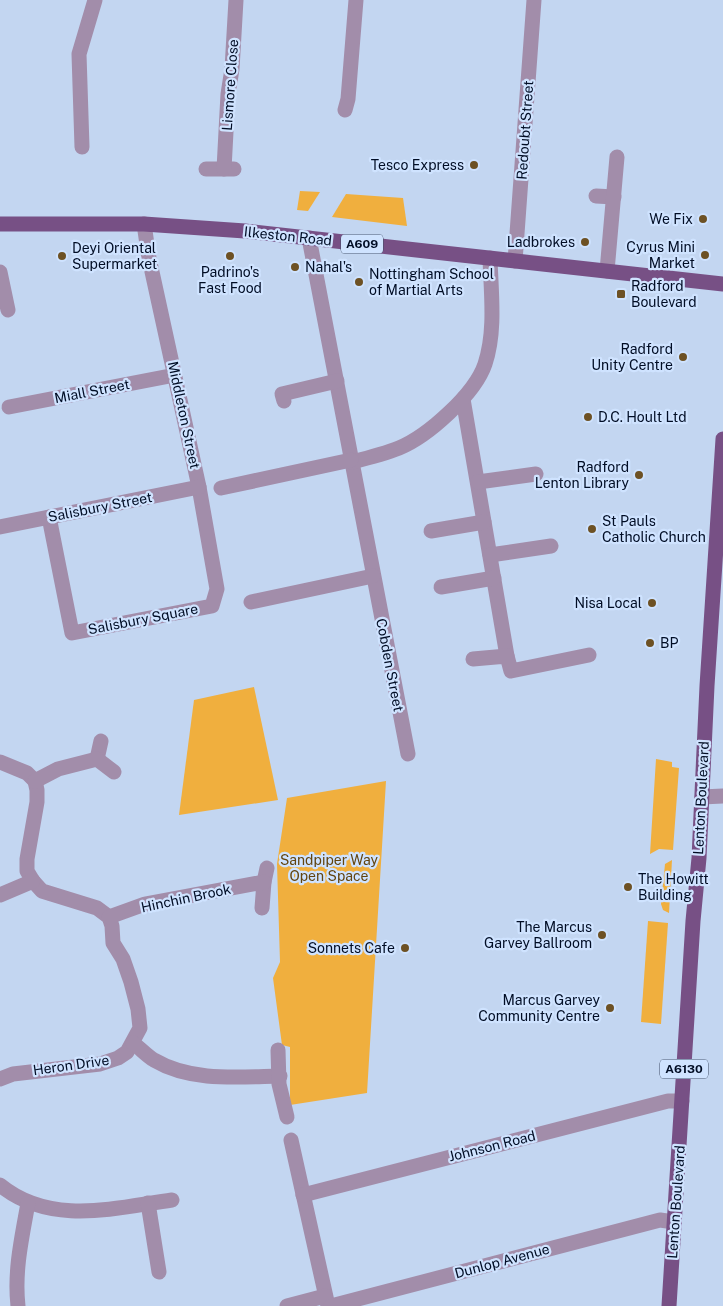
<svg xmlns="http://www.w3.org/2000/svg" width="723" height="1306" viewBox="0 0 723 1306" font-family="'Public Sans',sans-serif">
<rect width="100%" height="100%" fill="#c3d6f1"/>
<!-- green -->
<g fill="#f0af3e">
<polygon points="300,191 320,192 308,211 297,210"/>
<polygon points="346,194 403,198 407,226 332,217"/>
<polygon points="254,687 278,800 179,815 194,700"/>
<polygon points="656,759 672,762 672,767 679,768 673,850 659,849 650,854"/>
<polygon points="386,781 367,1093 290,1105 290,1047 282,1045 273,978 280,962 277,864 287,798"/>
<polygon points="672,860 669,913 663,910 661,904 665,864"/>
<polygon points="648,921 668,923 661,1024 641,1022"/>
</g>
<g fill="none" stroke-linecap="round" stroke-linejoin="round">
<!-- minor -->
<g stroke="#a28daa" stroke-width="15">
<polyline points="345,110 348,99 356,0"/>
<polyline points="82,147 79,54 95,0"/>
<polyline points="206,169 234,169"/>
<polyline points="224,169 228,94 232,69 236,0"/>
<polyline points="596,196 614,197"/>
<polyline points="309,238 408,754"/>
<polyline points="515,261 534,0"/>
<polyline points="607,271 617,157"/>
<polyline points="0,272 8,310"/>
<polyline points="463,399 507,656"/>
<polyline points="284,401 282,394 337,381"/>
<polyline points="9,407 175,375"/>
<path d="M352 462C368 458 384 454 399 448 428 436 475 394 485 364 496 331 491 293 490 258"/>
<polyline points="478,482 536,474"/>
<polyline points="221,488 351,460"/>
<polyline points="49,517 72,633 212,606 217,589 199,487 149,258 144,224"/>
<polyline points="0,527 199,487"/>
<polyline points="431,531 484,522"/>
<polyline points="490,555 551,546"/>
<polyline points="441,587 494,578"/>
<polyline points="251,602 373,576"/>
<polyline points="473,659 507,656 511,671 589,655"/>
<polyline points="97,759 101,741"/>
<polyline points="0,762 27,773 35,781 37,790 37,802 27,859 27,871 33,881 42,891 97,908 109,917 112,926 113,943 123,959 131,982 138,1009 140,1028 127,1052 118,1058 100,1064 13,1074 0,1079"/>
<polyline points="35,781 58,769 97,759 114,772"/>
<polyline points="702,797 723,796"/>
<polyline points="0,895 33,881"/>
<polyline points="262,908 264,882 267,868"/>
<polyline points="109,917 145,904 264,882"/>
<path d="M133 1043C140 1048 146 1055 154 1060 191 1082 238 1077 280 1076"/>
<polyline points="278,1050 279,1084 287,1117"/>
<polyline points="291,1140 328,1306"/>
<path d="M0 1185C50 1226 114 1208 172 1200"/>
<polyline points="303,1195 668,1101 682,1101"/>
<polyline points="148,1203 159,1272"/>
<path d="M18 1306C14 1271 22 1237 28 1203"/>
<polyline points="287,1306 325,1296"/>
<polyline points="331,1306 660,1220 674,1222"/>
</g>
<!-- major -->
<g stroke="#775085" stroke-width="15">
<polyline points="0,224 144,224 245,231 723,284"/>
<polyline points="669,1306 693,921 699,858 707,686 723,439"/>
</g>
</g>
<!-- markers -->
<g fill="#6d5124" stroke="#cfe3ff" stroke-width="2">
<circle cx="474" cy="165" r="5"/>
<circle cx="703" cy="219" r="5"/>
<circle cx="585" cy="242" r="5"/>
<circle cx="705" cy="255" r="5"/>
<circle cx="62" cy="256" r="5"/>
<circle cx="230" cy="256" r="5"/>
<circle cx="295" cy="267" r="5"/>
<circle cx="359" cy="282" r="5"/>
<rect x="616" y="289" width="10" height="10" rx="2.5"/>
<circle cx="683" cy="357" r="5"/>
<circle cx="588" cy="417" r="5"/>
<circle cx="639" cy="475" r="5"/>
<circle cx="592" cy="529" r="5"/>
<circle cx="652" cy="603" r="5"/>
<circle cx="650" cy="643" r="5"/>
<circle cx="628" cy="887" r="5"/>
<circle cx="602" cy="935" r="5"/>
<circle cx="405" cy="948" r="5"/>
<circle cx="610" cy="1008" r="5"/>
</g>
<g text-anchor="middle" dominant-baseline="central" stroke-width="4.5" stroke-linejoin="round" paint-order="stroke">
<!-- shield labels -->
<g fill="#cfe3ff" stroke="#3f4d66" stroke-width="1">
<rect x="341" y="234.5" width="42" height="19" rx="4"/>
<rect x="660" y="1059.5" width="48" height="19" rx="4"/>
</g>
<g font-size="12" font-weight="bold" fill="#010d25">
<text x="362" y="244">A609</text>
<text x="684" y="1069">A6130</text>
</g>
<!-- street labels -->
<g font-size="14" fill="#010d25" stroke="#cfe3ff">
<text transform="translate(230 85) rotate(-86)">Lismore Close</text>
<text transform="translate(525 130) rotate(-86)">Redoubt Street</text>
<text transform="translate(288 236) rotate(6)">Ilkeston Road</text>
<text transform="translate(92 391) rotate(-11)">Miall Street</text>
<text transform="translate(184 415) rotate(78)">Middleton Street</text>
<text transform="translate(100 507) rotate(-11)">Salisbury Street</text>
<text transform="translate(143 619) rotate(-11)">Salisbury Square</text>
<text transform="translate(390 665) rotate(79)">Cobden Street</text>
<text transform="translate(701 798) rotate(-87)">Lenton Boulevard</text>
<text transform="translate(186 898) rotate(-12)">Hinchin Brook</text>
<text transform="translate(71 1065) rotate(-8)">Heron Drive</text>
<text transform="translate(492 1146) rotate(-14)">Johnson Road</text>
<text transform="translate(676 1202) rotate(-86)">Lenton Boulevard</text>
<text transform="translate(502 1261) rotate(-15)">Dunlop Avenue</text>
</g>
<!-- poi labels -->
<g font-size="14" fill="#010d25" stroke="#cfe3ff" text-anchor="end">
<text x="464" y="165">Tesco Express</text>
<text x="693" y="219">We Fix</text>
<text x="575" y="242">Ladbrokes</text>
<text x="695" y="247">Cyrus Mini<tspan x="695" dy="16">Market</tspan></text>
<text x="72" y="248" text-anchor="start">Deyi Oriental<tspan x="72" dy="16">Supermarket</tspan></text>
<text x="305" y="267" text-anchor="start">Nahal's</text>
<text x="230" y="272" text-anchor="middle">Padrino's<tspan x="230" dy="16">Fast Food</tspan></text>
<text x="369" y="274" text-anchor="start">Nottingham School<tspan x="369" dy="16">of Martial Arts</tspan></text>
<text x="631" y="286" text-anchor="start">Radford<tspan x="631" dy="16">Boulevard</tspan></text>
<text x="673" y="349">Radford<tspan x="673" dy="16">Unity Centre</tspan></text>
<text x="598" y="417" text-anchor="start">D.C. Hoult Ltd</text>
<text x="629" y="467">Radford<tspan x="629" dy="16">Lenton Library</tspan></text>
<text x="602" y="521" text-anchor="start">St Pauls<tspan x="602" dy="16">Catholic Church</tspan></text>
<text x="642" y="603">Nisa Local</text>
<text x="660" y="643" text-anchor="start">BP</text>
<text x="638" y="879" text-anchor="start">The Howitt<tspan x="638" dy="16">Building</tspan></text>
<text x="592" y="927">The Marcus<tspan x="592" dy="16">Garvey Ballroom</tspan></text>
<text x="395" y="948">Sonnets Cafe</text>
<text x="600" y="1000">Marcus Garvey<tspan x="600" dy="16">Community Centre</tspan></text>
</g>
<!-- park labels -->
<g font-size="14" fill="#62440f" stroke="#cfe3ff">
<text x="329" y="860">Sandpiper Way<tspan x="329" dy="16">Open Space</tspan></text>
</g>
</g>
</svg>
